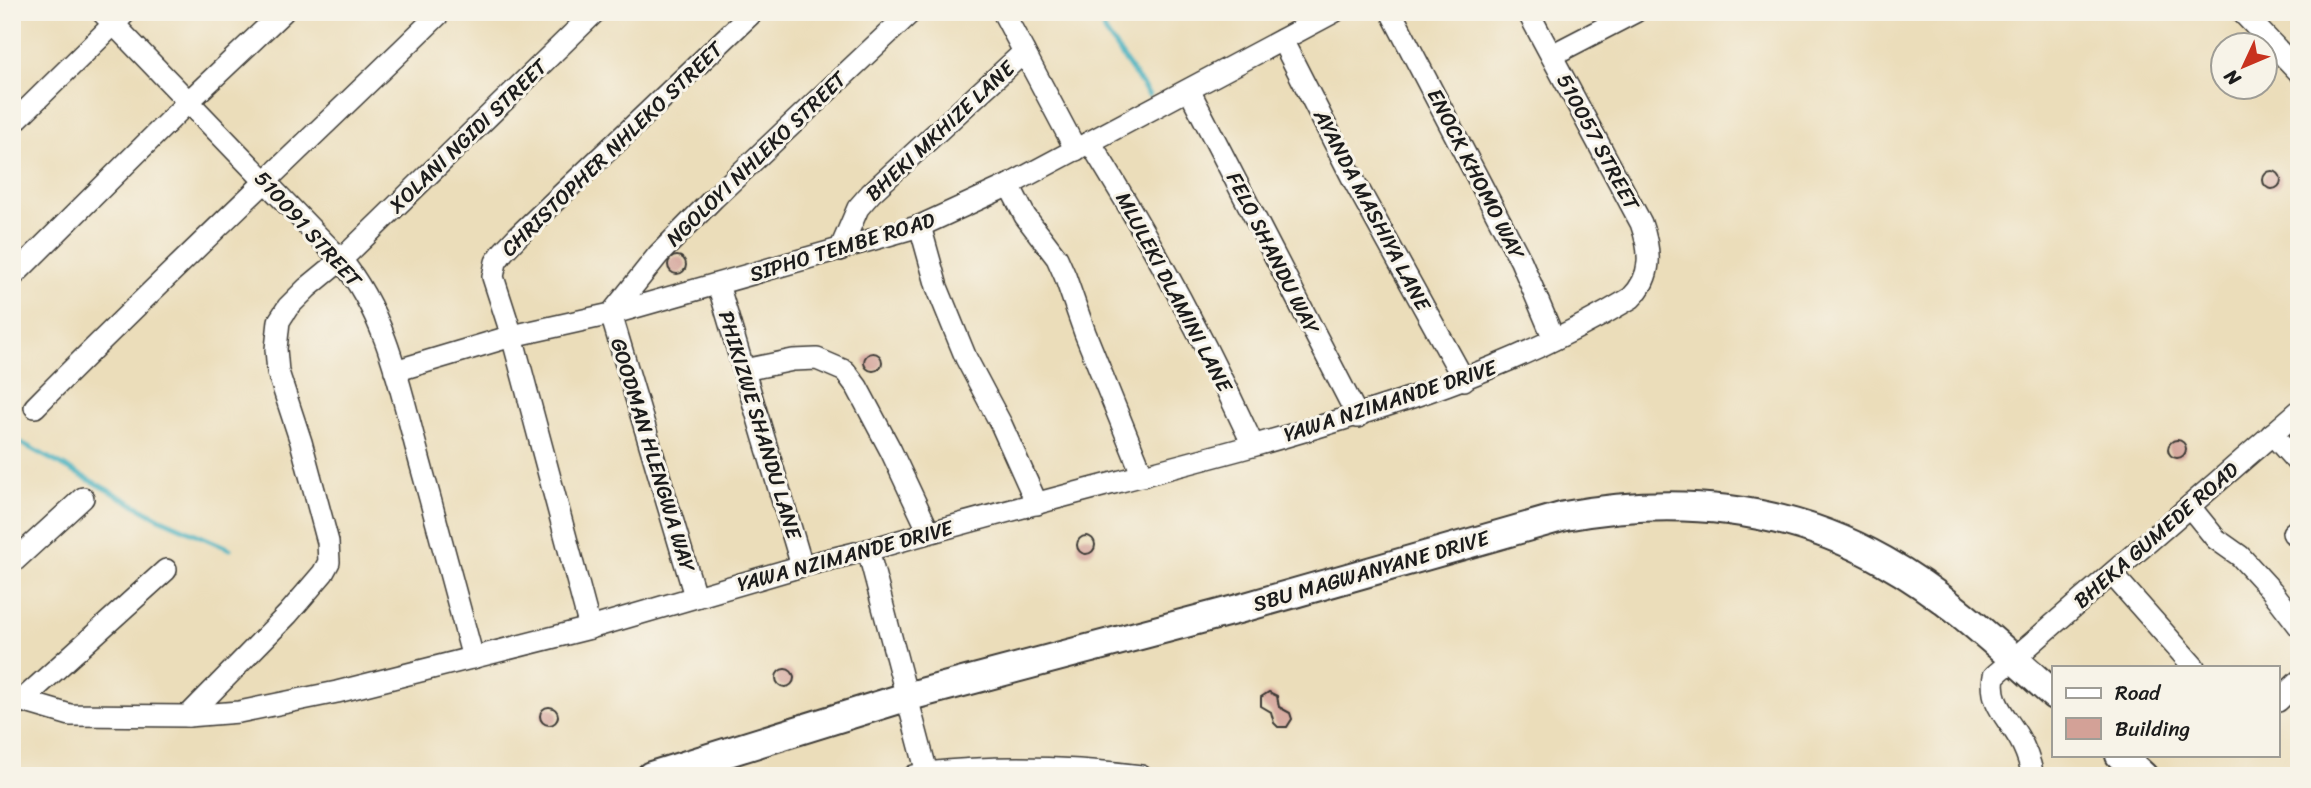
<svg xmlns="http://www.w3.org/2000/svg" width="2311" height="788" viewBox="0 0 2311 788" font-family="Sriracha,sans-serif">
<rect width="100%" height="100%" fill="#f7f3e8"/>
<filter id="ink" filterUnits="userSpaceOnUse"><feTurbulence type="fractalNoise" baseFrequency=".0143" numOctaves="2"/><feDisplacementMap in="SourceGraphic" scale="14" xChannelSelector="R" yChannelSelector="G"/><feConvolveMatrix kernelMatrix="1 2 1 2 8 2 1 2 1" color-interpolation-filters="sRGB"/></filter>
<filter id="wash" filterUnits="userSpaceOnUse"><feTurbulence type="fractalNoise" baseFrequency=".00686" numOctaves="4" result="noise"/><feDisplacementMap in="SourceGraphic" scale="28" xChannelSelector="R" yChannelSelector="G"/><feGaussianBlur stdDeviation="1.57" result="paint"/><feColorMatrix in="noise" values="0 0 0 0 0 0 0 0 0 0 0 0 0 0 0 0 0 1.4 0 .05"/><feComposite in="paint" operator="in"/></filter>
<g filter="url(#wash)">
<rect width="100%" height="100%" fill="#ebddba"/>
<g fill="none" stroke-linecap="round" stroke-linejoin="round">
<!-- stream -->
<g stroke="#40afbd" stroke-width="5">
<polyline points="1094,12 1108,36 1149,95"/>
<polyline points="12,438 161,519 230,549"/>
</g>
</g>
<g id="blocks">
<!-- building -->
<g fill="#d3a197">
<circle cx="2272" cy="180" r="9"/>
<circle cx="677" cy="265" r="9"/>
<circle cx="873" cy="362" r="9"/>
<circle cx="2177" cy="449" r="9"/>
<circle cx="1086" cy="545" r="9"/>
<circle cx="785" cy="678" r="9"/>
<polygon points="1269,692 1277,696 1279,707 1290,713 1292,719 1287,727 1278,727 1274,723 1271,712 1261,706 1261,697"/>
<circle cx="549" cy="716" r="9"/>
</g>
</g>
</g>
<g filter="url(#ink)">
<use href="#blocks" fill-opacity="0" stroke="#3b3934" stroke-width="2"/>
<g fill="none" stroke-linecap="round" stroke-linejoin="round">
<defs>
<g id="street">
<path d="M102 12 341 260C388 317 401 393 420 462 438 527 455 592 473 658"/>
<polyline points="1003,12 1076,150"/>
<polyline points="1391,12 1521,261 1554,339"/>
<polyline points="2242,12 2299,72"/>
<polyline points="1282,40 1353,179 1464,380"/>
<polyline points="1552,55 1635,12"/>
<polyline points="1189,90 1358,417"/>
<polyline points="12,124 126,12"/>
<path d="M1090 142C1151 240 1205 341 1253 445"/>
<polyline points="1009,185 1025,216 1057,258 1065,276 1085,333 1143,476"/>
<polyline points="920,226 937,287 966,358 1001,424 1037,504"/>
<polyline points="840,250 858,208 871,193 1024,52"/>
<polyline points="12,277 188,102 283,12"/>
<polyline points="718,284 802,566"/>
<polyline points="744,370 793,360 817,359 845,371 857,387 891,451 929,532"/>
<polyline points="395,371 512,336 611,314 920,226 1009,185 1334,12"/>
<path d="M35 407C167 273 306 144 441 12"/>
<polyline points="2272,434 2299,464"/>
<polyline points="2190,507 2216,539 2240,556 2272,591 2299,626"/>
<polyline points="2293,533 2299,528"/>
<polyline points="868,550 927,773 914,776"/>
<polyline points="12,563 83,498"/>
<polyline points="2113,575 2194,667"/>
<polyline points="695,596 611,314 658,255 714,198 911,12"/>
<polyline points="590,628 512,336 493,277 496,262 503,252 518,236 753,12"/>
<path d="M12 698 70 715 188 716 239 712 337 692 590 628 802 566 868 550C995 513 1124 481 1252 446 1383 409 1514 369 1631 298 1653 276 1651 251 1641 223L1528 12"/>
<polyline points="2278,701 2299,681"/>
<polyline points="20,702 166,570"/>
<polyline points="188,716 288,614 323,573 329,562 328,542 301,442 278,372 276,349 279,321 288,307 307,288 341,260 595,12"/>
<path d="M927 773C999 765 1069 767 1141 776"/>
<path d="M2033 776C2030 762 2026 750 2019 738 2007 717 1989 703 1994 676L2299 411"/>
</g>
<g id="secondary">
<polyline points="2120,755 2143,776"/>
<path d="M651 776 906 697 1242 608 1565 516C1674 496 1786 505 1884 561 1947 596 2000 647 2054 695"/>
</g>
</defs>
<!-- street casing -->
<use href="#street" stroke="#3b3934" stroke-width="24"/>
<!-- secondary casing -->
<use href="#secondary" stroke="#3b3934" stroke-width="32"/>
<!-- street -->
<use href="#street" stroke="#fff" stroke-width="21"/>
<!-- secondary -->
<use href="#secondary" stroke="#fff" stroke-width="28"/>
</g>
</g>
<g text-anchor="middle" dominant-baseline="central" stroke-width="6" stroke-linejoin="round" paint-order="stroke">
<!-- street labels -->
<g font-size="21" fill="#1c1c1c" stroke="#f7f3e8">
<text transform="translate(940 131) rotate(-43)">BHEKI MKHIZE LANE</text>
<text transform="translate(468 136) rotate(-44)">XOLANI NGIDI STREET</text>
<text transform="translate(1598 142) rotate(62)">510057 STREET</text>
<text transform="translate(612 149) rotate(-44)">CHRISTOPHER NHLEKO STREET</text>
<text transform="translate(756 159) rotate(-44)">NGOLOYI NHLEKO STREET</text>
<text transform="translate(1476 174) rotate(63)">ENOCK KHOMO WAY</text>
<text transform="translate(1372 210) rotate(62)">AYANDA MASHIYA LANE</text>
<text transform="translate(308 229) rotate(48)">510091 STREET</text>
<text transform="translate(842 247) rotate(-17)">SIPHO TEMBE ROAD</text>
<text transform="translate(1273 253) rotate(63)">FELO SHANDU WAY</text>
<text transform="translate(1174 292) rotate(62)">MLULEKI DLAMINI LANE</text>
<text transform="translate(1390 401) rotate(-18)">YAWA NZIMANDE DRIVE</text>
<text transform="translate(760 425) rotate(73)">PHIKIZWE SHANDU LANE</text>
<text transform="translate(653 455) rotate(73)">GOODMAN HLENGWA WAY</text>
<text transform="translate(2156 535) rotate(-41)">BHEKA GUMEDE ROAD</text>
<text transform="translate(845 556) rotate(-15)">YAWA NZIMANDE DRIVE</text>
<text transform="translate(1371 571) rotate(-16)">SBU MAGWANYANE DRIVE</text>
</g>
</g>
<!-- margin -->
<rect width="2311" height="788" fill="none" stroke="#f7f3e8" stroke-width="42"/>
<!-- legend -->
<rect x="2052" y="666" width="228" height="91" fill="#f7f3e8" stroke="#9f9d96" stroke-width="2"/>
<rect x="2066" y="688" width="35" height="10" fill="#ffffff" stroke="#9f9d96" stroke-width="2"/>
<text x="2115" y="700" font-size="21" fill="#1c1c1c">Road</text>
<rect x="2066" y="718" width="35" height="21" fill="#d3a197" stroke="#9f9d96" stroke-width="2"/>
<text x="2115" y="736" font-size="21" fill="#1c1c1c">Building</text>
<!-- north arrow -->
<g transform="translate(2244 66) rotate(226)"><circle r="33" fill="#f7f3e8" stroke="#9f9d96" stroke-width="2"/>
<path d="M0-5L12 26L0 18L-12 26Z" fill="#c8321e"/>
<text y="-10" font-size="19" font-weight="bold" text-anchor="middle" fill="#1c1c1c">N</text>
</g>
</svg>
